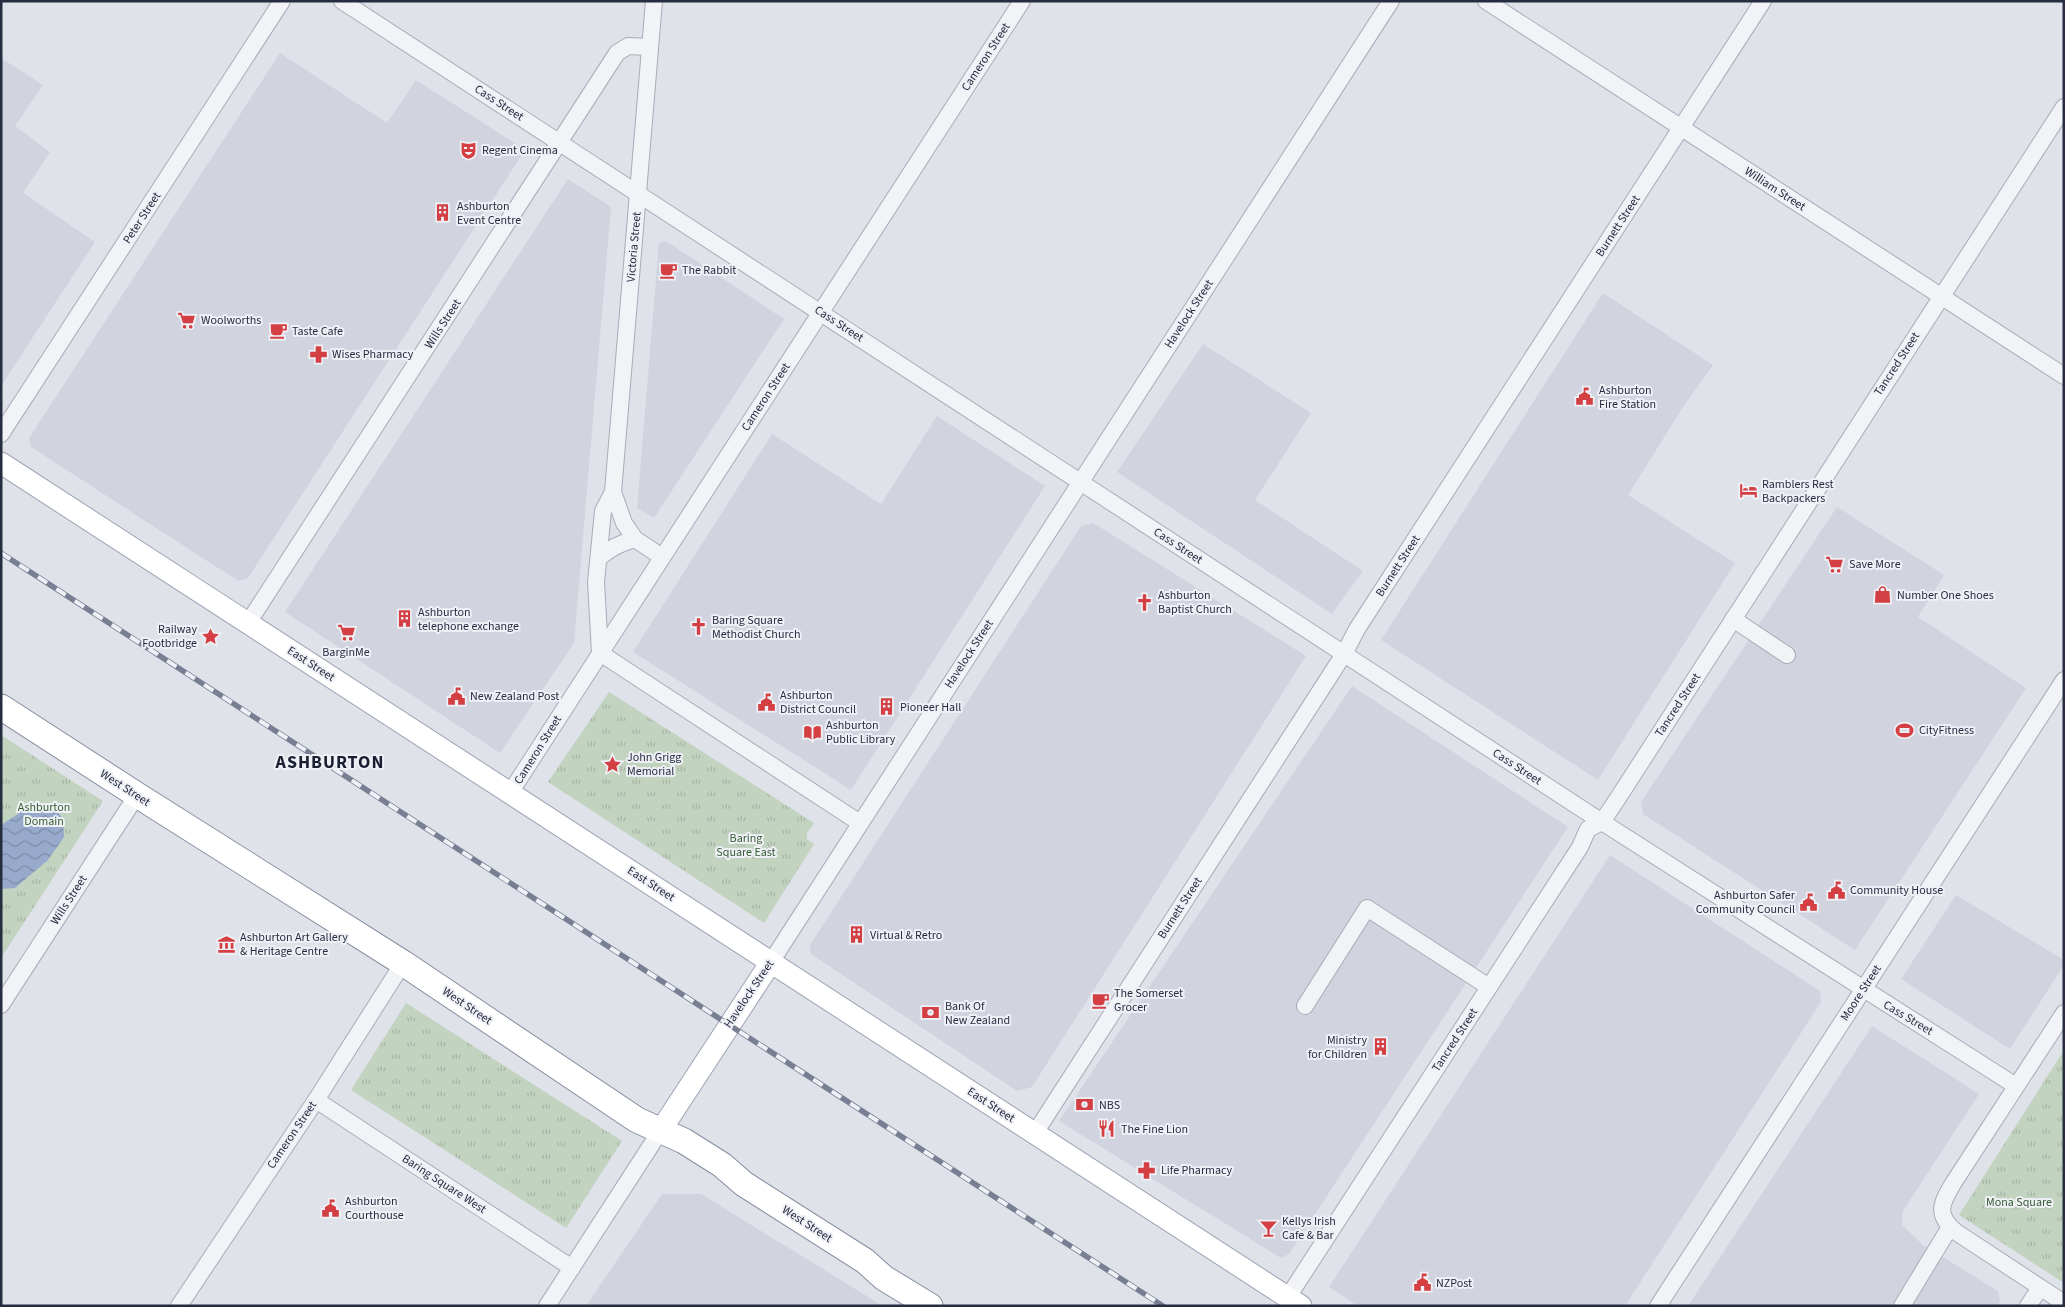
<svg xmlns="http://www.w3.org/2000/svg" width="2065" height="1307" viewBox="0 0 2065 1307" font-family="'Source Sans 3',sans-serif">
<defs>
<pattern id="park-tufts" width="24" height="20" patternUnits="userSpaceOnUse" patternTransform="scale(1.25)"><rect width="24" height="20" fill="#c2d3c0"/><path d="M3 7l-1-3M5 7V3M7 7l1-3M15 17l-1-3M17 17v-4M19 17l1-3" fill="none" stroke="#a7b5a6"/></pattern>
<pattern id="water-waves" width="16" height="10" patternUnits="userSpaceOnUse" patternTransform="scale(1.25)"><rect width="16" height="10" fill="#98aacb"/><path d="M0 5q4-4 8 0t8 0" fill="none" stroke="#7c8ba6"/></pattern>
</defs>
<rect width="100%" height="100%" fill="#dfe2e9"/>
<!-- built -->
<g fill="#d1d4de">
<polygon points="280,53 387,123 416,80 521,147 523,153 248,578 238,581 31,447 29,438"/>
<polygon points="1,58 43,85 15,126 50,152 23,193 95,242 1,386"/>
<polygon points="568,179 611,207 574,643 500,753 285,612"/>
<polygon points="666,241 784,319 654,518 637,508 659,243"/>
<polygon points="1603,293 1713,365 1683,407 1628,495 1735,563 1598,780 1381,640"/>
<polygon points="1203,344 1311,413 1255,500 1363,571 1332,614 1117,472"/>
<polygon points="937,416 1045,486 851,790 633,652 772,434 881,504"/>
<polygon points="1837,507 1944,575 1918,617 2026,688 1855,950 1643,814 1641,802"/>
<polygon points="1093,523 1306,656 1032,1087 1017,1091 811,954 810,945 1081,526"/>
<polygon points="1352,686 1568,827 1289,1254 1281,1258 1059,1121"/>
<polygon points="1610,855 1820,991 1821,1002 1625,1306 1358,1306 1329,1287"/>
<polygon points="1956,895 2064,960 2064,965 2010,1049 1901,979"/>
<polygon points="1872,1026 1979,1094 1903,1211 1902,1225 1923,1245 1998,1291 2000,1301 1997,1306 1688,1306"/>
<polygon points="662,1194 701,1194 883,1306 586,1306"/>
</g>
<!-- park -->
<g fill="url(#park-tufts)">
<polygon points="609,692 814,823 807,833 807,839 814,844 764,923 548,782"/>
<polygon points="1,735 103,801 1,958"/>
<polygon points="406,1003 622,1141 566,1228 351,1090"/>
<polygon points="2064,1050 2064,1283 1959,1215"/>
</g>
<!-- water -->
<polygon fill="url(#water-waves)" points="51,803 63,819 64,837 48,860 15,888 1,889 1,825 27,808"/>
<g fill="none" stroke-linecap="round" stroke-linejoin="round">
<defs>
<g id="minor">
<polyline points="342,1 1602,822 2016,1086"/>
<polyline points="1486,1 2064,376"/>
<polyline points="1,434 282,1"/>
<polyline points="613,492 624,523 635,539 662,557"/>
<path d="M599 558C610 548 620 543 635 539"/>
<polyline points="1733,619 1787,655"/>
<polyline points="248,623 617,53 628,46 650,47"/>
<polyline points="600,653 596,582 603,511 613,492 654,1"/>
<polyline points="600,653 860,823"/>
<polyline points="510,793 1022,1"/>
<polyline points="771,962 1391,1"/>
<polyline points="1,1005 137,795"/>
<polyline points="1305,1006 1367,908 1489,987"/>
<path d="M2064 1013 1954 1182C1942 1202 1934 1214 1956 1232L2064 1303"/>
<polyline points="316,1100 572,1268"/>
<polyline points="1035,1133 1344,654 1357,629 1763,1"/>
<polyline points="1288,1297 1580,847 1588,829 1602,822 1618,798 2064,107"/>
<polyline points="179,1306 316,1100 403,963"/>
<polyline points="547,1306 661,1130"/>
<polyline points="1658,1306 2064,680"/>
<polyline points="1902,1306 1950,1227"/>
<polyline points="2028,1306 2040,1288"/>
</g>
<g id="major">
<polyline points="1,463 1301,1306"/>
<polyline points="661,1130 771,962"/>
</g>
<polyline id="highway" points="1,707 137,795 403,963 637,1120 684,1141 722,1165 744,1184 865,1261 884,1278 930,1306"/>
</defs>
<!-- minor casing -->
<use href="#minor" stroke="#a8acb7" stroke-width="18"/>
<!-- major casing -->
<use href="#major" stroke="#9ea4b5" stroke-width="23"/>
<!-- highway casing -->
<use href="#highway" stroke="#868da0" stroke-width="27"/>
<!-- minor -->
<use href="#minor" stroke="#f2f3f7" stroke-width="16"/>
<!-- major -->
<use href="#major" stroke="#fff" stroke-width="21"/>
<!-- highway -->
<use href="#highway" stroke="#fff" stroke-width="25"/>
<defs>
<polyline id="rail" points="1,553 1163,1306"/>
</defs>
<!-- rail casing -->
<use href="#rail" stroke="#787f93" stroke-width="5.5"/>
<!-- rail -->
<use href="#rail" stroke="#eff1f6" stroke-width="4" stroke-dasharray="11" stroke-linecap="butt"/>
</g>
<!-- icons -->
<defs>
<symbol id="theatre-bare" viewBox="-9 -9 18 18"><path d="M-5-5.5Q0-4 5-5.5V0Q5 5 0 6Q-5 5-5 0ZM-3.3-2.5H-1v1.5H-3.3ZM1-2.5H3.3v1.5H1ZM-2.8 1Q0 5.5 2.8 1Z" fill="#d33f42" stroke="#eff1f6" stroke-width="2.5" paint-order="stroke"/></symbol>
<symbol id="building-bare" viewBox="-9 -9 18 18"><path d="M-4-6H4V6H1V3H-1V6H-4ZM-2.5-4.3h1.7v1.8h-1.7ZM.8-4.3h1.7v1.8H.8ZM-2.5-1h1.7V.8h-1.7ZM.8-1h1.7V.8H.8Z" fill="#d33f42" stroke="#eff1f6" stroke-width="2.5" paint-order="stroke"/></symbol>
<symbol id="cafe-bare" viewBox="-9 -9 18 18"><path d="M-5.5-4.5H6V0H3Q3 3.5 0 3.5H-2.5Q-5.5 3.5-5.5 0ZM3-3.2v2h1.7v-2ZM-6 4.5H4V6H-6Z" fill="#d33f42" stroke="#eff1f6" stroke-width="2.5" paint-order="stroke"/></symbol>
<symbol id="supermarket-bare" viewBox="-9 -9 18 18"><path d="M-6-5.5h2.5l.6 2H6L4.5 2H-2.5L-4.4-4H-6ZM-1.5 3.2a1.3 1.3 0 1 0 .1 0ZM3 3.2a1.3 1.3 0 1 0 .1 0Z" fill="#d33f42" stroke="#eff1f6" stroke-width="2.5" paint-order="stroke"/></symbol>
<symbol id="pharmacy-bare" viewBox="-9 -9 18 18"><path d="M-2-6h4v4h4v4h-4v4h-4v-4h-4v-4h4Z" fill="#d33f42" stroke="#eff1f6" stroke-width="2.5" paint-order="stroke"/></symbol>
<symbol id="civic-bare" viewBox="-9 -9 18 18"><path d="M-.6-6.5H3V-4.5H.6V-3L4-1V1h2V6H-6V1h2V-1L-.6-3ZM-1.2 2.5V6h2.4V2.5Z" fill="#d33f42" stroke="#eff1f6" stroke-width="2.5" paint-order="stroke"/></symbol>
<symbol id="hotel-bare" viewBox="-9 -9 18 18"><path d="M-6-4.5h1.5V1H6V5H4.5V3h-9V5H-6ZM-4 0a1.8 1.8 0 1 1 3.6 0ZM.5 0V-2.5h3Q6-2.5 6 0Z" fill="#d33f42" stroke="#eff1f6" stroke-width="2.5" paint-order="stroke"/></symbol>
<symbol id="shop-bare" viewBox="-9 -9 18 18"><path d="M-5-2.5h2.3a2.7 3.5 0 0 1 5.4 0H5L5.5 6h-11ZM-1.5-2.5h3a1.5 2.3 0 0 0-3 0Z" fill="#d33f42" stroke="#eff1f6" stroke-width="2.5" paint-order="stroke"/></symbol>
<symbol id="church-bare" viewBox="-9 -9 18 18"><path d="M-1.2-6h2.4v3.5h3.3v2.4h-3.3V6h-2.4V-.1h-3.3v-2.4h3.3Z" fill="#d33f42" stroke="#eff1f6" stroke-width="2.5" paint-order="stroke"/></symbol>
<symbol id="sight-bare" viewBox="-9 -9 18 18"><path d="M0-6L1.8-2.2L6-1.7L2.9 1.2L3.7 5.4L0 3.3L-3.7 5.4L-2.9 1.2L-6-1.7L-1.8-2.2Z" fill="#d33f42" stroke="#eff1f6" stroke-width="2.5" paint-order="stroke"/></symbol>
<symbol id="stadium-bare" viewBox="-9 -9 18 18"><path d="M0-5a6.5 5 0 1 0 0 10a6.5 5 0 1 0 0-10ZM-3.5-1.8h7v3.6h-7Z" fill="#d33f42" stroke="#eff1f6" stroke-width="2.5" paint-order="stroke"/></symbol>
<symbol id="library-bare" viewBox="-9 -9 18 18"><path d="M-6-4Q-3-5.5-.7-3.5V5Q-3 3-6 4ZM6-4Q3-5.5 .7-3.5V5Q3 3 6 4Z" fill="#d33f42" stroke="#eff1f6" stroke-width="2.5" paint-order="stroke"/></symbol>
<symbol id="museum-bare" viewBox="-9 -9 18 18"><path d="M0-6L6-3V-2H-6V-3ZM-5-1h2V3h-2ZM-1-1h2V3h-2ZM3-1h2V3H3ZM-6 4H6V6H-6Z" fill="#d33f42" stroke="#eff1f6" stroke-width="2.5" paint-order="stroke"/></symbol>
<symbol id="bank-bare" viewBox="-9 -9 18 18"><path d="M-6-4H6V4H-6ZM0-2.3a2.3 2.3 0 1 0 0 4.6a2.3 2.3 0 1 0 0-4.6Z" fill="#d33f42" stroke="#eff1f6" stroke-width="2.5" paint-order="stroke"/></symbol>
<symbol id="restaurant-bare" viewBox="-9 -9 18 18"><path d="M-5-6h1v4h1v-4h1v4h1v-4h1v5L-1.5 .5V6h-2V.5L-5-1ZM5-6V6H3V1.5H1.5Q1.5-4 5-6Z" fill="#d33f42" stroke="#eff1f6" stroke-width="2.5" paint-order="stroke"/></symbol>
<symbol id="bar-bare" viewBox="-9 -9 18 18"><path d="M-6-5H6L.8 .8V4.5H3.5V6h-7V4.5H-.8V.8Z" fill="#d33f42" stroke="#eff1f6" stroke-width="2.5" paint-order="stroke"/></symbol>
</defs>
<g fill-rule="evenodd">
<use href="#theatre-bare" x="456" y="138" width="25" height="25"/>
<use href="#building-bare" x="430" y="200" width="25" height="25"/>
<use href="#cafe-bare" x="656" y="258" width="25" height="25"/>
<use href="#supermarket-bare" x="174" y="308" width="25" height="25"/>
<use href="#cafe-bare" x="266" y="318" width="25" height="25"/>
<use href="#pharmacy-bare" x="306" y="342" width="25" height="25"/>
<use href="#civic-bare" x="1572" y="384" width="25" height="25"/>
<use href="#hotel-bare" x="1736" y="478" width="25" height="25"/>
<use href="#supermarket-bare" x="1822" y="552" width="25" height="25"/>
<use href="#shop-bare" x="1870" y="582" width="25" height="25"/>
<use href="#church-bare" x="1132" y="590" width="25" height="25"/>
<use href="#building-bare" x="392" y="606" width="25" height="25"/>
<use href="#church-bare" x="686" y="614" width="25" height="25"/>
<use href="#supermarket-bare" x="334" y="620" width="25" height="25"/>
<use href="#sight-bare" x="198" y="624" width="25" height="25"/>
<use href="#civic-bare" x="444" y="684" width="25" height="25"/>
<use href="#civic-bare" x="754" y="690" width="25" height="25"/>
<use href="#building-bare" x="874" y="694" width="25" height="25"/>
<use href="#stadium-bare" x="1892" y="718" width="25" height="25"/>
<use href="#library-bare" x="800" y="720" width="25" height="25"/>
<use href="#sight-bare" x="600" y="752" width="25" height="25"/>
<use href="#civic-bare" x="1824" y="878" width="25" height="25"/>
<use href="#civic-bare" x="1796" y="890" width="25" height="25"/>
<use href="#building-bare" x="844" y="922" width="25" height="25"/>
<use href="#museum-bare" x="214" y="932" width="25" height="25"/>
<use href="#cafe-bare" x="1088" y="988" width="25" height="25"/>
<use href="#bank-bare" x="918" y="1000" width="25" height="25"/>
<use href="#building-bare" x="1368" y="1034" width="25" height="25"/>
<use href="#bank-bare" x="1072" y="1092" width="25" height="25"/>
<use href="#restaurant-bare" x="1094" y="1116" width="25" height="25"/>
<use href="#pharmacy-bare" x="1134" y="1158" width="25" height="25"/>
<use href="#civic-bare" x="318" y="1196" width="25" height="25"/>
<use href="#bar-bare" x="1256" y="1216" width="25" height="25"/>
<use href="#civic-bare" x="1410" y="1270" width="25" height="25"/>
</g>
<g text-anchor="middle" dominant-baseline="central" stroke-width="4" stroke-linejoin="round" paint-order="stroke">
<!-- street labels -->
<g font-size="12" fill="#272d41" stroke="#eff1f6">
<text transform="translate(986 57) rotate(-57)">Cameron Street</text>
<text transform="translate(499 103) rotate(33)">Cass Street</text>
<text transform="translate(1775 189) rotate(33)">William Street</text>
<text transform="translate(142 218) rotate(-57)">Peter Street</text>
<text transform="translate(1618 226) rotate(-57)">Burnett Street</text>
<text transform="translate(634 247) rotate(-85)">Victoria Street</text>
<text transform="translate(1189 314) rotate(-57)">Havelock Street</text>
<text transform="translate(443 324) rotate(-57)">Wills Street</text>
<text transform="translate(839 324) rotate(33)">Cass Street</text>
<text transform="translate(1897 364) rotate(-57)">Tancred Street</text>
<text transform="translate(766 397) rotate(-57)">Cameron Street</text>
<text transform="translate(1178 546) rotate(33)">Cass Street</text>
<text transform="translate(1398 566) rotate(-57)">Burnett Street</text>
<text transform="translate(969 654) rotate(-57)">Havelock Street</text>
<text transform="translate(311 664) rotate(33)">East Street</text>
<text transform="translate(1678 705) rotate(-57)">Tancred Street</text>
<text transform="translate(538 750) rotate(-58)">Cameron Street</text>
<text transform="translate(1517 767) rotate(33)">Cass Street</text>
<text transform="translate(125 788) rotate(33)">West Street</text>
<text transform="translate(651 884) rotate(33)">East Street</text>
<text transform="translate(69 900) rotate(-57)">Wills Street</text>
<text transform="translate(1180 908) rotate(-57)">Burnett Street</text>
<text transform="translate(1861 993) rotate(-57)">Moore Street</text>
<text transform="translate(749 994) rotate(-56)">Havelock Street</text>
<text transform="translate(467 1006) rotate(34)">West Street</text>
<text transform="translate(1908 1018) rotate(31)">Cass Street</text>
<text transform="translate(1455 1040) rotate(-57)">Tancred Street</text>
<text transform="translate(991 1105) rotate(33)">East Street</text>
<text transform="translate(292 1135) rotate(-56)">Cameron Street</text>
<text transform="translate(444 1184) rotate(33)">Baring Square West</text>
<text transform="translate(807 1224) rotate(33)">West Street</text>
</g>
<!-- poi labels -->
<g font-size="12" fill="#272d41" stroke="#eff1f6" text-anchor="start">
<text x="482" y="150">Regent Cinema</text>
<text x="457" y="206">Ashburton<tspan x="457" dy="14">Event Centre</tspan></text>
<text x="682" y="270">The Rabbit</text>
<text x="201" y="320">Woolworths</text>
<text x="292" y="331">Taste Cafe</text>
<text x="332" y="354">Wises Pharmacy</text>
<text x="1599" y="390">Ashburton<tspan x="1599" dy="14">Fire Station</tspan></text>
<text x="1762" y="484">Ramblers Rest<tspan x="1762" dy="14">Backpackers</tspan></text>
<text x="1849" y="564">Save More</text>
<text x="1158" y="595">Ashburton<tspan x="1158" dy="14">Baptist Church</tspan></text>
<text x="1897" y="595">Number One Shoes</text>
<text x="418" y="612">Ashburton<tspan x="418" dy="14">telephone exchange</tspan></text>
<text x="712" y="620">Baring Square<tspan x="712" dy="14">Methodist Church</tspan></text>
<text x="197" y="629" text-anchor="end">Railway<tspan x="197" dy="14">Footbridge</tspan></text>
<text x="346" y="652" text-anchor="middle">BarginMe</text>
<text x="780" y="695">Ashburton<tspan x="780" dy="14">District Council</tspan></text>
<text x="470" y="696">New Zealand Post</text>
<text x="900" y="707">Pioneer Hall</text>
<text x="826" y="725">Ashburton<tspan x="826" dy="14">Public Library</tspan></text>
<text x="1919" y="730">CityFitness</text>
<text x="627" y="757">John Grigg<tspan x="627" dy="14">Memorial</tspan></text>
<text x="1850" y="890">Community House</text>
<text x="1795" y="895" text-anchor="end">Ashburton Safer<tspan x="1795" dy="14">Community Council</tspan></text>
<text x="870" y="935">Virtual &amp; Retro</text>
<text x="240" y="937">Ashburton Art Gallery<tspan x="240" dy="14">&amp; Heritage Centre</tspan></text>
<text x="1114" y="993">The Somerset<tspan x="1114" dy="14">Grocer</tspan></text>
<text x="945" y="1006">Bank Of<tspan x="945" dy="14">New Zealand</tspan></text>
<text x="1367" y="1040" text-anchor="end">Ministry<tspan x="1367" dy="14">for Children</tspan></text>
<text x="1099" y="1105">NBS</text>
<text x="1121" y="1129">The Fine Lion</text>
<text x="1161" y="1170">Life Pharmacy</text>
<text x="345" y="1201">Ashburton<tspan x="345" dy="14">Courthouse</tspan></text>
<text x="1282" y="1221">Kellys Irish<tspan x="1282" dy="14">Cafe &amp; Bar</tspan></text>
<text x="1436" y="1283">NZPost</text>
</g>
<!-- park labels -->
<g font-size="12" fill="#365d34" stroke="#eff1f6">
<text x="44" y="807">Ashburton<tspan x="44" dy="14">Domain</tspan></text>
<text x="746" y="838">Baring<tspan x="746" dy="14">Square East</tspan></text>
<text x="2019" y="1202">Mona Square</text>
</g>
<!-- district labels -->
<g font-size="18" font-weight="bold" letter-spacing="1" fill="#1a1f31" stroke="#eff1f6">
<text x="330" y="762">ASHBURTON</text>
</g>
</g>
<!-- border -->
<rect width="2065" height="1307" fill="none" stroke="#272d41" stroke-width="5"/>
</svg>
